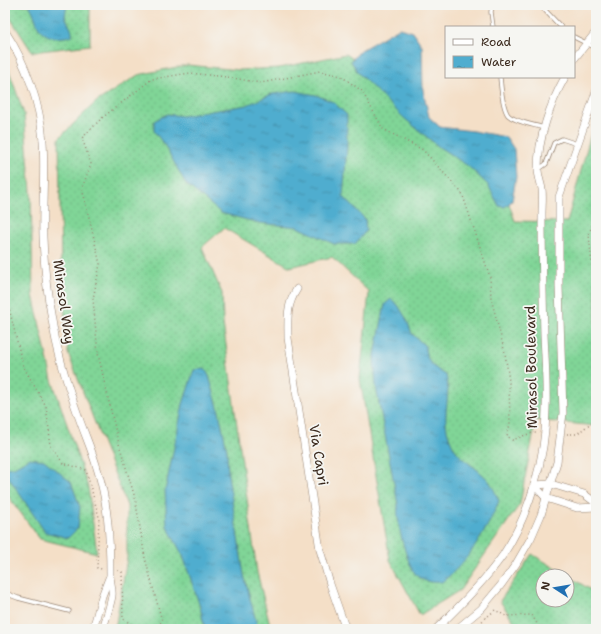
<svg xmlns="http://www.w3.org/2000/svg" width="601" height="634" viewBox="0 0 601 634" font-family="'Shantell Sans',sans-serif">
<defs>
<pattern id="grass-dots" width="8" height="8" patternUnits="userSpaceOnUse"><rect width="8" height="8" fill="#80d597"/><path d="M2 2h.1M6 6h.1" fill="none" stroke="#70b782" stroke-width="1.8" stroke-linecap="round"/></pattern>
<pattern id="water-ripples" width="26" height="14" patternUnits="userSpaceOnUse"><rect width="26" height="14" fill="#50adcf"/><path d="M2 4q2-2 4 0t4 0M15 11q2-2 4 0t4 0" fill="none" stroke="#448da7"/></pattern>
</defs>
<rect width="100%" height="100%" fill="#f6f6f2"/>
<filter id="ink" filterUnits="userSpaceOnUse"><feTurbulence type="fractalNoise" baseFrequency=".025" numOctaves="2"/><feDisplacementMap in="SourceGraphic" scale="8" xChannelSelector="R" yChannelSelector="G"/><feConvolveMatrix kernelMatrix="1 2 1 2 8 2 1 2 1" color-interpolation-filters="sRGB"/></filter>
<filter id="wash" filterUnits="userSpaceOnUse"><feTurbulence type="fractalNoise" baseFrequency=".012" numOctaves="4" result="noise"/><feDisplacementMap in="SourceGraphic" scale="16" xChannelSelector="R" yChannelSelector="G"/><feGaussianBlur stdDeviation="0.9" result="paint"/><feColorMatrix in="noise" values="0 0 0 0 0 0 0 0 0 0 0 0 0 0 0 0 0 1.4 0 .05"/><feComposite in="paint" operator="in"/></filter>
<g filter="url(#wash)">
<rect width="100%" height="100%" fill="#f4dfc7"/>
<!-- grass -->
<g fill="url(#grass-dots)" stroke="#5e805a" fill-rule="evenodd">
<polygon points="5,5 90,5 90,45 32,52 5,10"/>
<polygon points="346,54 377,76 503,187 515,221 567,222 590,137 596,124 596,426 536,420 520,504 460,590 420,615 390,560 360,379 369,292 332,257 290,267 224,228 202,247 222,293 223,323 257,572 271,629 115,629 127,558 127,506 68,353 61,268 59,138 96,102 138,75 187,65 240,70 279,68"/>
<polygon points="5,59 24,114 31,191 33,295 52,380 88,487 97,553 40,539 5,492"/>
<path d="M532 554 596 593V629H519L500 601ZM543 576H567V600H543Z"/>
</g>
<!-- water -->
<g fill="url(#water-ripples)" stroke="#466c76">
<path d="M29 5H67L65 16 72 31V36C60 38 45 40 38 26 35 19 34 12 29 5Z"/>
<polygon points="399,28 413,32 422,46 423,90 429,117 440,127 473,131 506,137 514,149 516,177 512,201 505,207 499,206 488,185 468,166 439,147 404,118 358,73 351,61 361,50"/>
<polygon points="295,91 316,95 333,102 347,115 347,148 343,196 365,219 366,231 355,244 334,244 298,227 259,223 221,213 186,184 165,146 154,131 154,121 167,114 182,116 247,105 272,94"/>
<path d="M391 299 398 305 407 320 412 334 425 346C425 361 434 368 446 375 452 399 440 416 450 439 457 459 470 462 483 475 491 481 495 492 499 501 486 532 469 561 442 582 432 583 420 582 414 572 406 560 395 519 398 505L376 387 374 360 385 304Z"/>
<polygon points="205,369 209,376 218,407 227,450 228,475 244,575 258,629 205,629 200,607 183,556 167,526 165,491 183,404 194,370"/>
<polygon points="30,458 44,460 71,482 80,507 78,528 68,538 45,532 5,472 5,468 14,467"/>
</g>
</g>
<g filter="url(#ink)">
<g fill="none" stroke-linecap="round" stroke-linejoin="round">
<defs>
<g id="lane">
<polyline points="492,5 491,12 493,27"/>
<polyline points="540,5 561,27"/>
<polyline points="574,37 596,48"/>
<path d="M500 77C501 87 502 107 508 115 515 122 535 125 544 128"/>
<polyline points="539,169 546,164 554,143 562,139 577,144"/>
<polyline points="5,593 18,598 69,611"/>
</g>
<g id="street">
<path d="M5 31C26 63 40 103 43 141 45 173 42 205 43 237 44 265 47 293 52 320 57 353 67 384 78 415 84 433 92 450 97 468 108 502 110 538 110 575 110 582 113 589 112 596 110 607 106 618 103 629"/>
<polyline points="574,59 596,32"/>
<path d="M297 289C286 306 288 318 288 338L320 550 330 584 344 624 348 629"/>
<polyline points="534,485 546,498 577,508 596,507"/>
<polyline points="534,485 551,484 584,494 596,503"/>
<polyline points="93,629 102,596 109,578"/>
<path d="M436 629C460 606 484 582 503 555 529 516 546 457 546 410 547 385 545 359 544 334 543 294 542 254 542 214 542 206 543 197 542 189 541 183 538 176 538 169 538 138 550 104 565 77"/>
<polyline points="457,629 481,609 501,585 516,564 531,538 541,515 557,462 563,413 559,286 559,197 596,92"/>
</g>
</defs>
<!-- lane casing -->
<use href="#lane" stroke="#988472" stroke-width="5"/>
<!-- street casing -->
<use href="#street" stroke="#988472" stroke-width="8"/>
<!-- path -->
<g stroke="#988472" stroke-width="1.5" stroke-dasharray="1 3" stroke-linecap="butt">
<polyline points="596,214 589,234 596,308"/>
<polyline points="5,299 8,304 23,366 46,406 51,446 63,463 86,470 99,517 97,568 102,569"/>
<polyline points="567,434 577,434 596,419"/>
<polyline points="118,571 122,572 123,619 136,627 150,629"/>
<path d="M155 629 162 621 145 558 135 498 117 437 98 354 93 299 100 264 82 188 91 164 82 138 102 118 152 79 190 73 227 77 261 83 320 71 341 76 362 91 383 129 423 150 462 193 490 277 491 298 505 353 509 381 510 424 507 436 512 440C520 438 529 432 537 433"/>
<polyline points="473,629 495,610 506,616 532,615 540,629"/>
</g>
<!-- lane -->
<use href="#lane" stroke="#fff" stroke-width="3.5"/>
<!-- street -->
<use href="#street" stroke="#fff" stroke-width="7"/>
</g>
</g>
<g text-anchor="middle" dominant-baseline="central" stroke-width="3.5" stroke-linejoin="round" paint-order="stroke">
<!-- street labels -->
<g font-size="14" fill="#3b2a1e" stroke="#f6f6f2">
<text transform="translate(64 302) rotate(82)">Mirasol Way</text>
<text transform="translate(531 367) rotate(-91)">Mirasol Boulevard</text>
<text transform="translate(319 455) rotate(81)">Via Capri</text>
</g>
</g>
<!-- margin -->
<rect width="601" height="634" fill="none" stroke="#f6f6f2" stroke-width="20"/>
<!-- legend -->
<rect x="445" y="26" width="130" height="52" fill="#f6f6f2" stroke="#aba49d"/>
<rect x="453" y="39" width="20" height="6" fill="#ffffff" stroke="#aba49d"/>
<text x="481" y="46" font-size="12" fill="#3b2a1e">Road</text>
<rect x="453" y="56" width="20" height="12" fill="url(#water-ripples)" stroke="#aba49d"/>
<text x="481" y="66" font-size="12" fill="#3b2a1e">Water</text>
<!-- north arrow -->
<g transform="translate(555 588) rotate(282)"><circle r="19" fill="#f6f6f2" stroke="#aba49d"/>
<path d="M0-3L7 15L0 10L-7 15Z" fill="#1f6fb2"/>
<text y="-6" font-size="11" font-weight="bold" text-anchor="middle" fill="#3b2a1e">N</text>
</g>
</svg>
